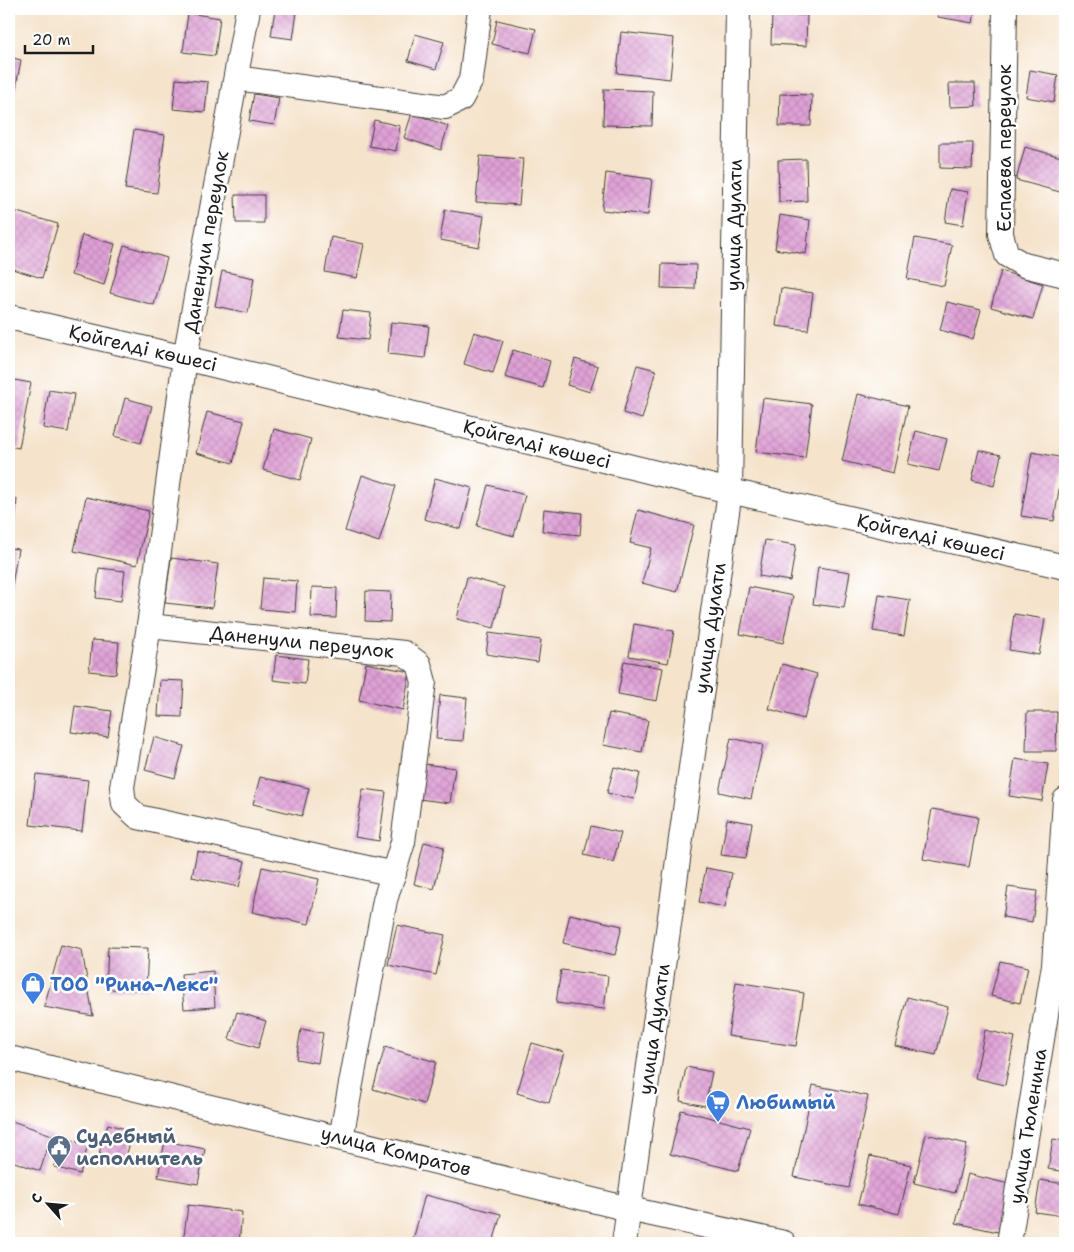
<svg xmlns="http://www.w3.org/2000/svg" width="1074" height="1252" viewBox="0 0 1074 1252" font-family="'Shantell Sans',sans-serif">
<defs>
<pattern id="building-cross-hatch" width="8" height="8" patternUnits="userSpaceOnUse" patternTransform="scale(1.25)"><rect width="8" height="8" fill="#dfa1d6"/><path d="M0 0l8 8M0 8l8-8" fill="none" stroke="#bf8ab7"/></pattern>
</defs>
<rect width="100%" height="100%" fill="#fff"/>
<filter id="ink" filterUnits="userSpaceOnUse"><feTurbulence type="fractalNoise" baseFrequency=".02" numOctaves="2"/><feDisplacementMap in="SourceGraphic" scale="10" xChannelSelector="R" yChannelSelector="G"/><feConvolveMatrix kernelMatrix="1 2 1 2 8 2 1 2 1" color-interpolation-filters="sRGB"/></filter>
<filter id="wash" filterUnits="userSpaceOnUse"><feTurbulence type="fractalNoise" baseFrequency=".0096" numOctaves="4" result="noise"/><feDisplacementMap in="SourceGraphic" scale="20" xChannelSelector="R" yChannelSelector="G"/><feGaussianBlur stdDeviation="1.12" result="paint"/><feColorMatrix in="noise" values="0 0 0 0 0 0 0 0 0 0 0 0 0 0 0 0 0 1.4 0 .05"/><feComposite in="paint" operator="in"/></filter>
<g filter="url(#wash)">
<rect width="100%" height="100%" fill="#f5e3cb"/>
<g id="blocks">
<!-- building -->
<g fill="url(#building-cross-hatch)">
<polygon points="275,9 297,12 293,39 271,36"/>
<polygon points="939,9 975,9 973,23 938,17"/>
<polygon points="188,13 220,18 215,56 183,52"/>
<polygon points="772,14 807,15 806,46 771,44"/>
<polygon points="497,20 536,29 530,53 492,44"/>
<polygon points="621,32 674,38 670,79 617,73"/>
<polygon points="415,34 444,42 436,69 408,61"/>
<polygon points="9,57 21,60 12,108 9,107"/>
<polygon points="1030,70 1058,75 1054,102 1026,97"/>
<polygon points="176,79 208,82 205,112 173,109"/>
<polygon points="949,83 975,83 976,106 950,107"/>
<polygon points="604,89 653,91 652,126 603,125"/>
<polygon points="254,94 279,98 274,125 249,121"/>
<polygon points="780,94 812,95 811,126 779,126"/>
<polygon points="412,113 448,126 441,150 404,138"/>
<polygon points="374,120 400,126 396,151 369,146"/>
<polygon points="134,130 165,135 157,193 125,189"/>
<polygon points="940,143 973,143 972,169 940,168"/>
<polygon points="1025,147 1065,158 1065,174 1060,192 1016,180"/>
<polygon points="480,156 523,159 519,205 476,202"/>
<polygon points="806,159 807,201 779,202 778,160"/>
<polygon points="606,173 652,179 648,215 602,210"/>
<polygon points="950,189 968,192 963,225 945,222"/>
<polygon points="235,195 264,195 264,223 236,223"/>
<polygon points="10,210 58,224 42,278 9,268"/>
<polygon points="445,210 484,216 479,247 440,240"/>
<polygon points="780,215 810,220 806,254 775,249"/>
<polygon points="82,235 115,244 104,285 71,275"/>
<polygon points="331,237 364,244 357,278 325,272"/>
<polygon points="915,238 952,245 944,286 907,279"/>
<polygon points="124,245 167,258 154,305 110,293"/>
<polygon points="662,264 696,265 695,289 661,288"/>
<polygon points="222,271 254,278 248,313 215,306"/>
<polygon points="1001,271 1043,284 1033,319 991,307"/>
<polygon points="781,288 813,293 808,330 776,326"/>
<polygon points="947,302 981,310 973,339 940,330"/>
<polygon points="343,310 371,313 368,340 339,337"/>
<polygon points="391,322 429,326 425,358 388,354"/>
<polygon points="474,332 503,341 493,373 464,364"/>
<polygon points="513,350 550,361 543,388 505,377"/>
<polygon points="575,359 598,366 590,392 567,385"/>
<polygon points="637,365 656,370 642,419 623,413"/>
<polygon points="9,379 31,383 19,448 9,446"/>
<polygon points="49,390 74,394 68,432 43,428"/>
<polygon points="858,394 908,406 893,473 842,461"/>
<polygon points="125,398 152,406 141,443 115,436"/>
<polygon points="763,398 812,404 805,458 756,452"/>
<polygon points="207,412 244,421 233,463 196,453"/>
<polygon points="274,429 311,439 300,480 263,470"/>
<polygon points="916,431 947,439 939,471 908,464"/>
<polygon points="979,450 1001,455 994,486 972,480"/>
<polygon points="1032,452 1064,458 1054,521 1021,516"/>
<polygon points="362,475 396,486 379,542 345,531"/>
<polygon points="435,478 472,488 461,529 424,519"/>
<polygon points="488,485 525,495 514,536 477,526"/>
<polygon points="86,497 149,511 137,565 74,551"/>
<polygon points="9,498 17,499 15,520 9,519"/>
<polygon points="544,509 582,513 580,535 542,531"/>
<polygon points="638,510 694,525 677,592 642,583 651,548 630,543"/>
<polygon points="765,540 796,545 790,581 759,576"/>
<polygon points="9,548 18,549 10,597 9,597"/>
<polygon points="171,558 218,564 212,608 165,603"/>
<polygon points="818,567 850,572 844,608 813,604"/>
<polygon points="99,568 125,571 121,601 96,598"/>
<polygon points="467,577 504,587 494,628 457,619"/>
<polygon points="263,578 297,581 295,612 260,609"/>
<polygon points="312,587 337,588 336,618 311,617"/>
<polygon points="749,587 793,596 783,643 740,634"/>
<polygon points="366,591 391,592 390,622 365,621"/>
<polygon points="879,595 910,600 904,636 873,631"/>
<polygon points="1014,614 1045,619 1039,655 1009,650"/>
<polygon points="634,624 674,631 668,663 629,656"/>
<polygon points="489,633 541,640 538,662 486,654"/>
<polygon points="92,640 119,642 116,674 89,671"/>
<polygon points="276,655 308,659 305,684 273,680"/>
<polygon points="624,661 663,668 657,701 618,694"/>
<polygon points="366,663 410,672 403,710 359,700"/>
<polygon points="782,664 817,674 804,719 769,709"/>
<polygon points="160,680 184,681 182,717 158,716"/>
<polygon points="440,695 467,698 463,741 436,739"/>
<polygon points="75,706 112,711 108,737 71,732"/>
<polygon points="1027,712 1057,712 1056,751 1026,751"/>
<polygon points="609,713 648,720 642,752 603,745"/>
<polygon points="154,737 184,746 175,778 145,770"/>
<polygon points="731,738 763,745 751,799 719,792"/>
<polygon points="1015,759 1048,764 1042,801 1009,796"/>
<polygon points="424,764 455,768 450,803 419,799"/>
<polygon points="614,767 640,773 634,799 607,793"/>
<polygon points="36,774 88,780 82,831 30,825"/>
<polygon points="260,777 309,788 302,816 253,804"/>
<polygon points="363,789 386,792 379,841 355,837"/>
<polygon points="932,809 978,817 969,867 923,859"/>
<polygon points="727,819 752,823 746,858 721,855"/>
<polygon points="591,826 621,833 613,862 584,855"/>
<polygon points="424,842 444,847 434,889 414,884"/>
<polygon points="197,851 245,861 239,887 192,877"/>
<polygon points="262,867 319,879 309,924 252,912"/>
<polygon points="706,868 732,873 725,907 699,902"/>
<polygon points="1008,887 1037,891 1032,922 1003,917"/>
<polygon points="570,914 622,926 615,955 563,943"/>
<polygon points="397,925 445,935 436,975 388,965"/>
<polygon points="61,945 82,950 93,1016 44,1007"/>
<polygon points="108,947 148,948 146,990 106,989"/>
<polygon points="1000,961 1028,967 1020,1003 991,996"/>
<polygon points="561,970 608,976 604,1009 556,1003"/>
<polygon points="213,971 215,1007 184,1009 181,974"/>
<polygon points="736,982 804,993 796,1046 728,1036"/>
<polygon points="907,997 948,1007 936,1055 895,1046"/>
<polygon points="237,1012 266,1021 258,1048 229,1039"/>
<polygon points="301,1029 323,1033 318,1063 296,1059"/>
<polygon points="985,1030 1015,1037 1005,1085 975,1078"/>
<polygon points="532,1043 564,1052 549,1103 517,1093"/>
<polygon points="385,1047 436,1062 424,1104 373,1089"/>
<polygon points="686,1067 712,1072 705,1106 680,1101"/>
<polygon points="813,1085 868,1096 849,1188 794,1177"/>
<polygon points="681,1110 750,1128 738,1171 670,1154"/>
<polygon points="12,1121 52,1135 40,1171 9,1160 9,1129"/>
<polygon points="108,1124 133,1131 125,1161 99,1153"/>
<polygon points="926,1134 967,1144 955,1193 914,1183"/>
<polygon points="63,1138 88,1145 80,1174 54,1167"/>
<polygon points="1053,1139 1065,1141 1065,1172 1048,1169"/>
<polygon points="165,1141 205,1149 198,1184 158,1177"/>
<polygon points="870,1156 911,1165 899,1214 858,1204"/>
<polygon points="968,1174 1009,1184 998,1232 956,1223"/>
<polygon points="1040,1180 1065,1184 1063,1216 1035,1212"/>
<polygon points="425,1195 501,1214 493,1243 425,1243 413,1240"/>
<polygon points="188,1205 242,1212 239,1243 183,1243"/>
</g>
</g>
</g>
<g filter="url(#ink)">
<use href="#blocks" fill-opacity="0" stroke="#3d3a36" stroke-width="1"/>
<g fill="none" stroke-linecap="round" stroke-linejoin="round">
<defs>
<g id="street">
<polyline points="248,9 185,358 149,626 122,787 124,804 138,817 394,874"/>
<polyline points="1005,9 1001,234 1007,255 1024,265 1065,275"/>
<polyline points="236,78 445,107 461,99 471,80 480,9"/>
<polyline points="9,317 185,358 730,491 1065,567"/>
<polyline points="149,626 404,653 419,664 424,682 403,842 385,900 341,1138"/>
<polyline points="9,1058 629,1209 784,1243"/>
<polyline points="624,1243 730,491 738,9"/>
<polyline points="1009,1243 1054,965 1065,800"/>
</g>
</defs>
<!-- street casing -->
<use href="#street" stroke="#3d3a36" stroke-width="26"/>
<!-- street -->
<use href="#street" stroke="#fff" stroke-width="24"/>
</g>
</g>
<!-- icons -->
<defs>
<symbol id="shop-pin" viewBox="-11 -11 22 30"><path d="M0 17L-7.5 6A9.5 9.5 0 1 1 7.5 6Z" fill="#3f7fe0" stroke="#fff"/><path d="M-5-2.5h2.3a2.7 3.5 0 0 1 5.4 0H5L5.5 6h-11ZM-1.5-2.5h3a1.5 2.3 0 0 0-3 0Z" fill="#fff"/></symbol>
<symbol id="supermarket-pin" viewBox="-11 -11 22 30"><path d="M0 17L-7.5 6A9.5 9.5 0 1 1 7.5 6Z" fill="#3f7fe0" stroke="#fff"/><path d="M-6-5.5h2.5l.6 2H6L4.5 2H-2.5L-4.4-4H-6ZM-1.5 3.2a1.3 1.3 0 1 0 .1 0ZM3 3.2a1.3 1.3 0 1 0 .1 0Z" fill="#fff"/></symbol>
<symbol id="civic-pin" viewBox="-11 -11 22 30"><path d="M0 17L-7.5 6A9.5 9.5 0 1 1 7.5 6Z" fill="#5c6f8a" stroke="#fff"/><path d="M-.6-6.5H3V-4.5H.6V-3L4-1V1h2V6H-6V1h2V-1L-.6-3ZM-1.2 2.5V6h2.4V2.5Z" fill="#fff"/></symbol>
</defs>
<g fill-rule="evenodd">
<use href="#shop-pin" x="19" y="970" width="28" height="38"/>
<use href="#supermarket-pin" x="704" y="1088" width="28" height="38"/>
<use href="#civic-pin" x="45" y="1133" width="28" height="38"/>
</g>
<g text-anchor="middle" dominant-baseline="central" stroke-width="5" stroke-linejoin="round" paint-order="stroke">
<!-- street labels -->
<g font-size="19" fill="#1c1c1c" stroke="#fff">
<text transform="translate(1004 148) rotate(-90)">Еспаева переулок</text>
<text transform="translate(734 225) rotate(-89)">улица Дулати</text>
<text transform="translate(206 242) rotate(-80)">Даненули переулок</text>
<text transform="translate(143 348) rotate(13)">Қойгелді көшесі</text>
<text transform="translate(537 444) rotate(14)">Қойгелді көшесі</text>
<text transform="translate(931 537) rotate(13)">Қойгелді көшесі</text>
<text transform="translate(710 628) rotate(-82)">улица Дулати</text>
<text transform="translate(302 642) rotate(6)">Даненули переулок</text>
<text transform="translate(654 1029) rotate(-82)">улица Дулати</text>
<text transform="translate(1028 1126) rotate(-81)">улица Тюленина</text>
<text transform="translate(396 1151) rotate(14)">улица Комратов</text>
</g>
<!-- shop labels -->
<g font-size="19" font-weight="bold" fill="#366cbe" stroke="#fff" text-anchor="start">
<text x="50" y="984">ТОО "Рина-Лекс"</text>
<text x="736" y="1102">Любимый</text>
</g>
<!-- service labels -->
<g font-size="19" font-weight="bold" fill="#4e5e75" stroke="#fff" text-anchor="start">
<text x="76" y="1136">Судебный<tspan x="76" dy="22">исполнитель</tspan></text>
</g>
</g>
<!-- margin -->
<rect width="1074" height="1252" fill="none" stroke="#fff" stroke-width="30"/>
<!-- north arrow -->
<g transform="translate(48 1204) rotate(297)" stroke="#ffffff" stroke-width="4" paint-order="stroke">
<path d="M0-4L9 19L0 12L-9 19Z" fill="#1c1c1c"/>
<text y="-8" font-size="14" font-weight="bold" text-anchor="middle" fill="#1c1c1c">С</text>
</g>
<!-- scale -->
<path d="M25 45v8h68v-8" fill="none" stroke="#1c1c1c" stroke-width="2.5"/>
<text x="32" y="45" font-size="15" fill="#1c1c1c" stroke="#ffffff" stroke-width="4" paint-order="stroke">20 m</text>
</svg>
